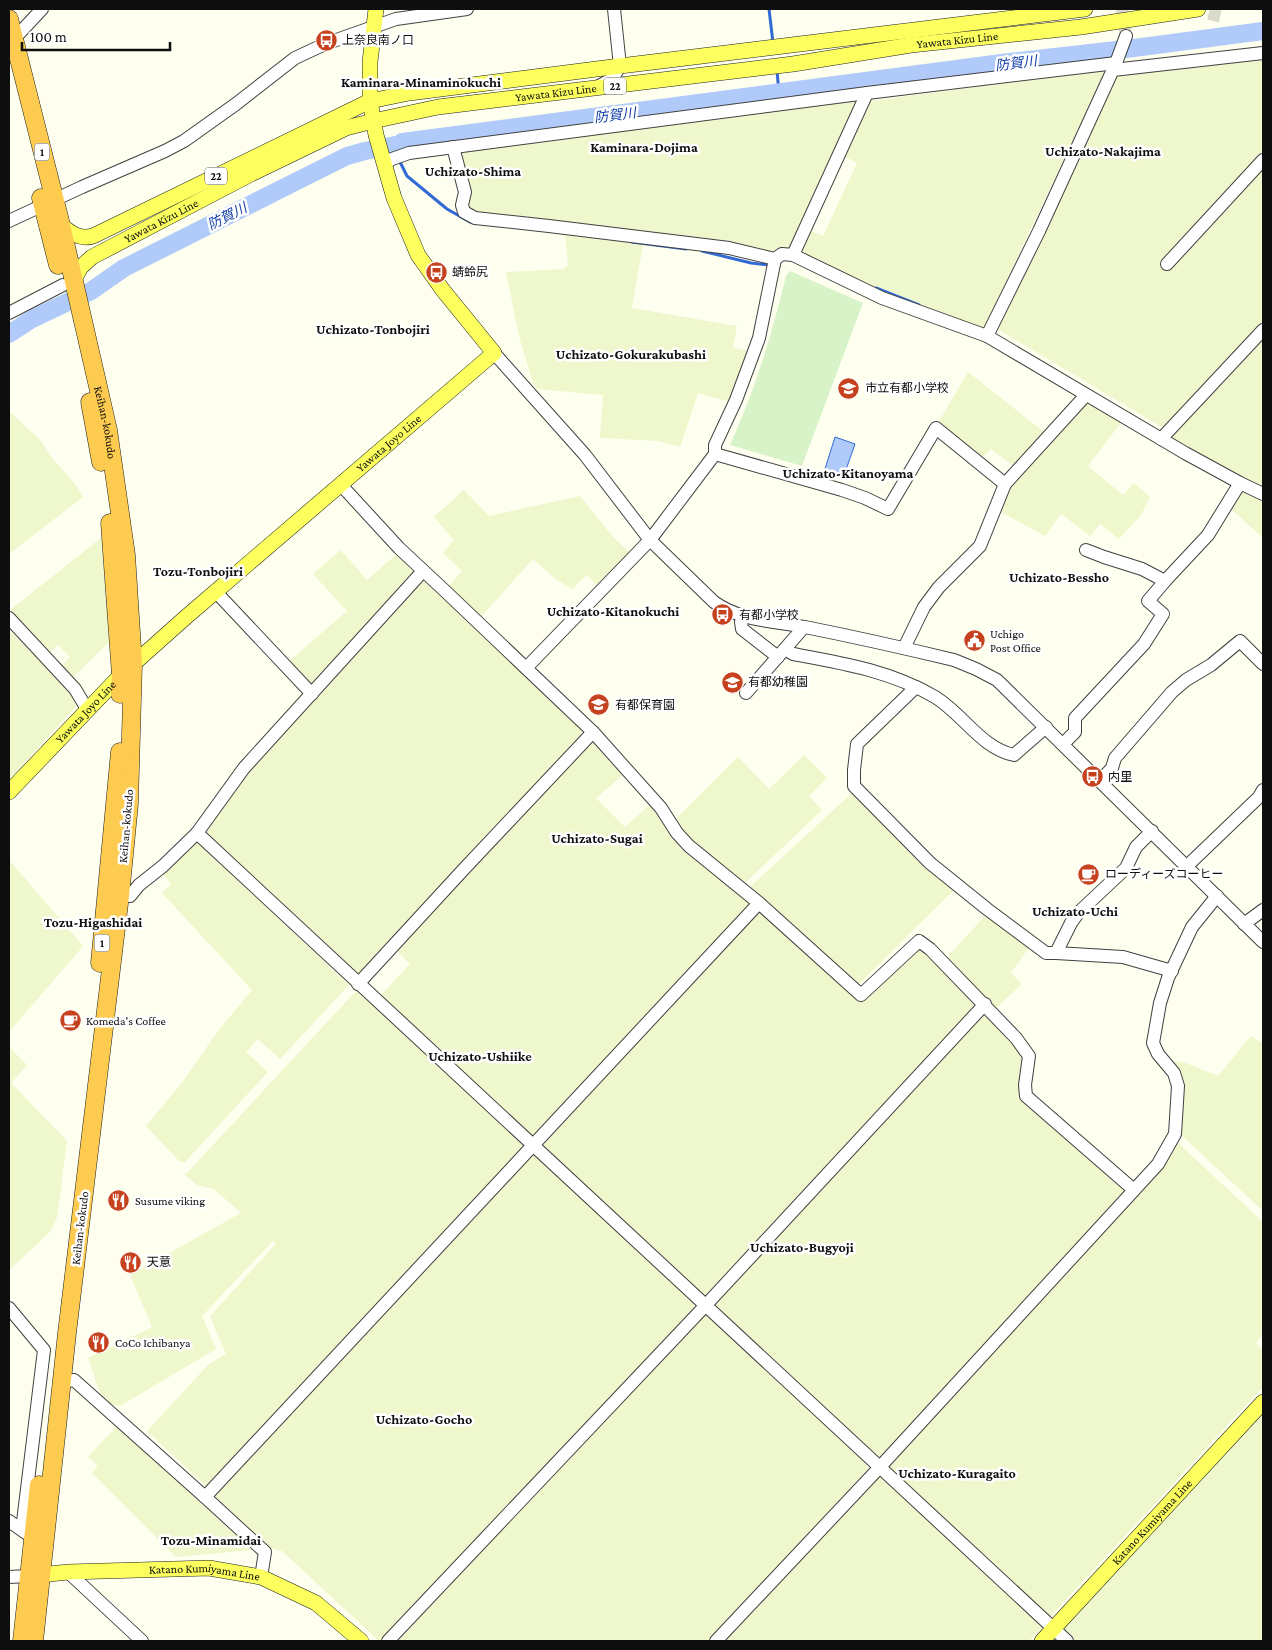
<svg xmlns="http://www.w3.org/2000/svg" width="1272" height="1650" viewBox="0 0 1272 1650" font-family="'Crimson Pro','Noto Sans JP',serif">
<rect width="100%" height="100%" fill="#feffee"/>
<!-- farmland -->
<g fill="#eff7cd">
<polygon points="1263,60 1263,322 1165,429 996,328 1116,75"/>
<polygon points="1106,70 983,330 884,295 797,255 808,230 823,236 857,163 842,155 870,101"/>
<polygon points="853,100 857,102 788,251 773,254 467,211 459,152"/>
<polygon points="565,234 643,244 632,308 737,326 733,348 749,351 730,402 698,393 680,447 659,441 600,438 603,395 537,389 533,383 520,340 506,272 564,269 568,265"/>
<polygon points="1263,335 1263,490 1168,438"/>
<polygon points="968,372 1044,432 1013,466 991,449 981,459 937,425"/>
<polygon points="1088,400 1123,420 1088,466 1123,495 1134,483 1150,497 1141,515 1119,539 1100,524 1090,536 1061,514 1045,536 999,511 1007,488"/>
<polygon points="9,411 41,441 51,457 75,484 83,497 9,554"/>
<polygon points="1242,489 1263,499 1263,538 1229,507"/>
<polygon points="464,490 489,516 580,496 613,537 631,554 599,587 587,575 572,589 554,578 533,559 480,618 448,587 462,571 443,553 454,540 434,517"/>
<polygon points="101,538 110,641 70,680 62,666 70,657 58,645 47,655 9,613 9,611"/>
<polygon points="341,550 367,580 398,553 416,573 318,682 310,685 288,662 347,611 313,574"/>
<polygon points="425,580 572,720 581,729 581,736 357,976 202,830 223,809 245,774 399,604"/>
<polygon points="9,629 70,692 76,706 9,780"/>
<polygon points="593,741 619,768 622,776 596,798 625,827 652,803 677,840 749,904 533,1137 378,998 410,964 394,948 586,742"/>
<polygon points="804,755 827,778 809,796 822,810 743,885 694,843 675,820 738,757 769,789"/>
<polygon points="854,791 955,889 858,985 749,891 750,887"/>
<polygon points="195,840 349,985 280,1059 258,1039 246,1052 268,1072 185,1162 180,1162 146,1126 184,1080 218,1031 252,990 162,893 171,884 162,872"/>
<polygon points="9,860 83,946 9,1032"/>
<polygon points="757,910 859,998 918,947 974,1003 972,1009 935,1049 704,1296 539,1143"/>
<polygon points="985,916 991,916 1030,946 1011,973 1022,984 995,1009 948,961 949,955"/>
<polygon points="356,991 360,992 523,1143 523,1149 206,1486 147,1431 209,1364 226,1354 210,1316 276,1244 273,1241 202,1316 216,1349 120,1406 109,1404 101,1396 88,1358 152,1327 130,1275 241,1213 214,1189 197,1185 183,1173 187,1173"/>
<polygon points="983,1012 1023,1054 1019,1089 1024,1102 1125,1191 881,1457 873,1457 711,1303"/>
<polygon points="1251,1036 1263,1043 1263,1211 1178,1132 1173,1063 1176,1061 1186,1063 1218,1076"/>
<polygon points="10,1048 27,1065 11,1083 67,1141 57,1217 51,1231 9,1270 9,1050"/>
<polygon points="1177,1142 1263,1222 1263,1334 1256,1343 1263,1350 1263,1387 1049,1618 886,1465"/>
<polygon points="530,1154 536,1154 694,1302 693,1311 386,1641 379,1641 282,1551 270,1548 216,1497 215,1491"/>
<polygon points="701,1314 707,1314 866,1460 868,1469 709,1641 398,1641"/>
<polygon points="1263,1413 1263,1641 1076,1641 1063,1629"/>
<polygon points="117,1426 252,1550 176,1557 92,1473 98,1466 88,1457"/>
<polygon points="875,1476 884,1477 1041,1624 1042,1628 1029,1641 723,1641"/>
</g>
<!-- pitch -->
<path fill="#d9f3c8" d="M790 271 863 303 802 466 730 445C755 390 772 334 786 276Z"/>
<!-- water -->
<polygon fill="#b0cbfa" stroke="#326ad5" points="835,437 855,444 843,478 824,472"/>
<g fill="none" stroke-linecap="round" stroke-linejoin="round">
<!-- stream -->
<g stroke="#326ad5" stroke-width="3">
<polyline points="769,9 773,43"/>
<polyline points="777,71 779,93"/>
<polyline points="395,144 397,154"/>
<polyline points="399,160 407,176 447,209 470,222"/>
<polyline points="632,242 686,249"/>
<polyline points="702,251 751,263 769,265 770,263"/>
<polyline points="876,288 919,305"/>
</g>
<!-- river -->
<polyline stroke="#b0cbfa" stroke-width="18" points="9,334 32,319 91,291 124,268 295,182 347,156 365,151 400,144 402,142 1009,62 1134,48 1263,31"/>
<!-- minor-tunnel -->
<g stroke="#dadbcc" stroke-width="12" stroke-dasharray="12 6" stroke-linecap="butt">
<polyline points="1122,9 1126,36"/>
<polyline points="1213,21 1216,9"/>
</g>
<defs>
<g id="minor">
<polyline points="14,39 42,9"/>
<polyline points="1113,70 1263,53"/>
<polyline points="599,86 612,79 620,66 614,9"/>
<polyline points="453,147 465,192 462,205 464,212 475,218 549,226 729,248 775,259 782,254 793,255 882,298 987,336 1185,453 1240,483 1263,494"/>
<polyline points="384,165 392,159 409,153 867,93 1116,63"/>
<polyline points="9,221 82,187 165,151 184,141 236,104 295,58 325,44 396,19 467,9"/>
<polyline points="793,255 867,93"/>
<polyline points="1167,264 1263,160"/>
<polyline points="9,313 63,285"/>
<polyline points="987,336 1039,231 1116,63 1126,36"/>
<path d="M494 353 585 455 650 540 714 602C740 621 774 621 805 627 855 637 904 648 954 660L976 669 997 680 1263 942"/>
<polyline points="1161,439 1263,330"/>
<polyline points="715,454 842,490 865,498 888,509 936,428 1005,484"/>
<polyline points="341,485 399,548 444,590 593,732 661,808 677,833 689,846 759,903 861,995 919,941 930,949 1016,1038 1029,1056 1025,1085 1026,1096 1134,1190"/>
<polyline points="1086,550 1104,557 1142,569 1165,581 1208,535 1240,483"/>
<polyline points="216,592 312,694"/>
<polyline points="744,617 741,622 742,629 778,657"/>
<polyline points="9,618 75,689 87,709"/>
<polyline points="904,648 924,607 939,587 980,546 1005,484 1086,395"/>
<path d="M785 649 793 654C842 663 891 671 935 697 963 714 981 748 1014 755L1046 727"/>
<polyline points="526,668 650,540 715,454 715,445 736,400 759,338 775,259"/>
<polyline points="916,687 857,744 854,770 854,786 930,863 987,909 1046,953 1056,953"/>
<polyline points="746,693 804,627"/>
<polyline points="1063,744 1075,732 1075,718 1144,644 1163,614 1148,601 1165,581"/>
<polyline points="1100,781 1112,768 1115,758 1172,692 1186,680 1211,665 1240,641 1263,664"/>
<polyline points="1152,831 1136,847 1126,868 1078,913 1071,923 1056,953 1123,957 1172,971"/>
<polyline points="197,833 1067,1641"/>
<polyline points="1186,867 1259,797 1263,790"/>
<polyline points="120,895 130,896 139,885 163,866 197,833 244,768 423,571"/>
<polyline points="1244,924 1263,910"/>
<polyline points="358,984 463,870 593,732"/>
<polyline points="9,1308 44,1350 22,1530"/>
<polyline points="61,1382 74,1380 205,1497 265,1552 261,1577"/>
<polyline points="205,1497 759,903"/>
<polyline points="9,1521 26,1533"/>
<polyline points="68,1572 142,1641"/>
<polyline points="9,1577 28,1576"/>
<polyline points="388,1641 705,1306 985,1004"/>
<polyline points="716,1641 879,1468 1158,1164 1175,1134 1178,1086 1174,1073 1158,1054 1153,1043 1160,1003 1168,978 1192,927 1217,896"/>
</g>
<g id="major">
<path d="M61 225C71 233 80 240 93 236L370 101 409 93 620 66 1085 9"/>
<path id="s1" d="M73 281 81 267 92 257 251 174 346 128 373 121 438 107 793 64 911 45 1081 27 1198 9"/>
<path id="s2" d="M9 792 121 675 186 617 494 353 442 289 418 255 394 198 376 135 370 101V62L376 9"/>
<path id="s3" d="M31 1576 68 1572 209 1568 261 1577 316 1603 361 1641"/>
<path id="s4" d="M1042 1641 1263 1402"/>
</g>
<g id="highway">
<path id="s5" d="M9 19 61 225 108 430 126 555 133 664 129 804 120 895 67 1333 34 1641"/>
<polyline points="41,198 58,265"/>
<polyline points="90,402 101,462"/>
<polyline points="110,523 121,675 120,694"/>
<polyline points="100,963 120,752"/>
<polyline points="22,1641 39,1485"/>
</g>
</defs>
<!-- minor casing -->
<use href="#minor" stroke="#414141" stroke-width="14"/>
<!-- major casing -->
<use href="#major" stroke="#1f1f1f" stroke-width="16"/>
<!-- highway casing -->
<use href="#highway" stroke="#1f1f1f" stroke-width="19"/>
<!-- minor -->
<use href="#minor" stroke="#fff" stroke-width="12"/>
<!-- major -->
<use href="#major" stroke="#fcff5e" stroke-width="15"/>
<!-- highway -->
<use href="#highway" stroke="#fdcb4f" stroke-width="18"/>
</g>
<!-- icons -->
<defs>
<symbol id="bus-disc" viewBox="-11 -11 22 22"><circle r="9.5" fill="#c6411d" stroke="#fff"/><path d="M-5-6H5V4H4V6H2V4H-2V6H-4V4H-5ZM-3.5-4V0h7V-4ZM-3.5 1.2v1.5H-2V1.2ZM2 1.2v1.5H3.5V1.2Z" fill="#fff"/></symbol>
<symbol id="school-disc" viewBox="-11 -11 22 22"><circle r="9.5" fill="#c6411d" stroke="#fff"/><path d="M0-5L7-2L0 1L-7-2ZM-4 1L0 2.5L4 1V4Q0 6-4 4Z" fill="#fff"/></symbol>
<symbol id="civic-disc" viewBox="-11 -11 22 22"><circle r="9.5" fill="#c6411d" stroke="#fff"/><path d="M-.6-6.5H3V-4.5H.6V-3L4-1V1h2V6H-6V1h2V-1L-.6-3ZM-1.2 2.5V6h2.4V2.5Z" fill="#fff"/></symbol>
<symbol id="cafe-disc" viewBox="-11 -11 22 22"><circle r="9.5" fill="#c6411d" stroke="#fff"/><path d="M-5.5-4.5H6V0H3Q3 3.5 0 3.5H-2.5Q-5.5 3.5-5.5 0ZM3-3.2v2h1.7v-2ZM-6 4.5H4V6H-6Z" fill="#fff"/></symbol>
<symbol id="restaurant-disc" viewBox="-11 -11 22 22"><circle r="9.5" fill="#c6411d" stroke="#fff"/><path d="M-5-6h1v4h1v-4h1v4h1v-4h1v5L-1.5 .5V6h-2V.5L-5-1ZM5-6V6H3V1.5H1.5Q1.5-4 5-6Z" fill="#fff"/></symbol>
</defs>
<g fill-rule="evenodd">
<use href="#bus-disc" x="314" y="28" width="25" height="25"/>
<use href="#bus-disc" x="424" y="260" width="25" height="25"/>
<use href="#school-disc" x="836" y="376" width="25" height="25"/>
<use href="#bus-disc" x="710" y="602" width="25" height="25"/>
<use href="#civic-disc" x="962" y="628" width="25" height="25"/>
<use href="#school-disc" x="720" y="670" width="25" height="25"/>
<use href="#school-disc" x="586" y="692" width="25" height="25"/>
<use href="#bus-disc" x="1080" y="764" width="25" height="25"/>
<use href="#cafe-disc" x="1076" y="862" width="25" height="25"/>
<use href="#cafe-disc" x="58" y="1008" width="25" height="25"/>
<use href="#restaurant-disc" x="106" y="1188" width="25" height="25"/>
<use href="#restaurant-disc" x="118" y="1250" width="25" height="25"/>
<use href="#restaurant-disc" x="86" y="1330" width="25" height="25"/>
</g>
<g text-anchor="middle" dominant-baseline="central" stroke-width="5" stroke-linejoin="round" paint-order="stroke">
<!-- shield labels -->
<g fill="#fff" stroke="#565656" stroke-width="1">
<rect x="604" y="77.5" width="22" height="17" rx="4"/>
<rect x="34.5" y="143.5" width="15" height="17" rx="4"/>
<rect x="205" y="167.5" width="22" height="17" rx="4"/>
<rect x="94.5" y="934.5" width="15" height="17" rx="4"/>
</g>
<g font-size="11" font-weight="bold" fill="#0e0e0e">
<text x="615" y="86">22</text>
<text x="42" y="152">1</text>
<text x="216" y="176">22</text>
<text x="102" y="943">1</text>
</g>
<!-- poi labels -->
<g font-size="12" fill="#0e0e0e" stroke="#fff" text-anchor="start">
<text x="342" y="40">上奈良南ノ口</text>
<text x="452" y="272">蜻蛉尻</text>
<text x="865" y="388">市立有都小学校</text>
<text x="739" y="615">有都小学校</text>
<text x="990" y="634">Uchigo<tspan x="990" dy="14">Post Office</tspan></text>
<text x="748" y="682">有都幼稚園</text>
<text x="615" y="705">有都保育園</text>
<text x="1108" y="777">内里</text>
<text x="1105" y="874">ローディーズコーヒー</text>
<text x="86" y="1021">Komeda's Coffee</text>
<text x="135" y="1201">Susume viking</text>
<text x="147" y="1262">天意</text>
<text x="115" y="1343">CoCo Ichibanya</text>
</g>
<!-- street labels -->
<g font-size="12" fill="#0e0e0e" stroke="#fff">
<text stroke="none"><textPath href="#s1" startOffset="934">Yawata Kizu Line</textPath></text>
<text stroke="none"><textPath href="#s1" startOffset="529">Yawata Kizu Line</textPath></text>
<text stroke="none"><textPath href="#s1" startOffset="109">Yawata Kizu Line</textPath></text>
<text stroke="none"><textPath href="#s5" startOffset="415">Keihan-kokudo</textPath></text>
<text stroke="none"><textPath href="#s2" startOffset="516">Yawata Joyo Line</textPath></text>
<text stroke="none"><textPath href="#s2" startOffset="111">Yawata Joyo Line</textPath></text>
<text transform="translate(126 826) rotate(-85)">Keihan-kokudo</text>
<text transform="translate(80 1228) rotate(-83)">Keihan-kokudo</text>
<text stroke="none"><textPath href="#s4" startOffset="162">Katano Kumiyama Line</textPath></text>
<text stroke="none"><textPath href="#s3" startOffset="174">Katano Kumiyama Line</textPath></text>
</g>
<!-- water labels -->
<g font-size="14" font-style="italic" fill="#0f3da7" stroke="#fff">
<text transform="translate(1016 63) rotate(-7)">防賀川</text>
<text transform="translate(615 115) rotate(-7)">防賀川</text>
<text transform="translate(227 216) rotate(-27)">防賀川</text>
</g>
<!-- neighbourhood labels -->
<g font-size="14" font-weight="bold" fill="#0e0e0e" stroke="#fff">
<text x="421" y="82">Kaminara-Minaminokuchi</text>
<text x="644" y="147">Kaminara-Dojima</text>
<text x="1103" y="151">Uchizato-Nakajima</text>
<text x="473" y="171">Uchizato-Shima</text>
<text x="373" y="329">Uchizato-Tonbojiri</text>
<text x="631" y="354">Uchizato-Gokurakubashi</text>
<text x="848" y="473">Uchizato-Kitanoyama</text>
<text x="198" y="571">Tozu-Tonbojiri</text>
<text x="1059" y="577">Uchizato-Bessho</text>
<text x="613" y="611">Uchizato-Kitanokuchi</text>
<text x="597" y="838">Uchizato-Sugai</text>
<text x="1075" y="911">Uchizato-Uchi</text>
<text x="93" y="922">Tozu-Higashidai</text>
<text x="480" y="1056">Uchizato-Ushiike</text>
<text x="802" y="1247">Uchizato-Bugyoji</text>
<text x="424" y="1419">Uchizato-Gocho</text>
<text x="957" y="1473">Uchizato-Kuragaito</text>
<text x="211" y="1540">Tozu-Minamidai</text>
</g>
</g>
<!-- border -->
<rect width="1272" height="1650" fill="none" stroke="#0e0e0e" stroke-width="20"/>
<!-- scale -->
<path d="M22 42v8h148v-8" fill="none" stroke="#0e0e0e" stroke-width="2.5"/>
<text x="30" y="42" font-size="15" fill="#0e0e0e" stroke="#ffffff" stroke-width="4" paint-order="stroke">100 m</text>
</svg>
